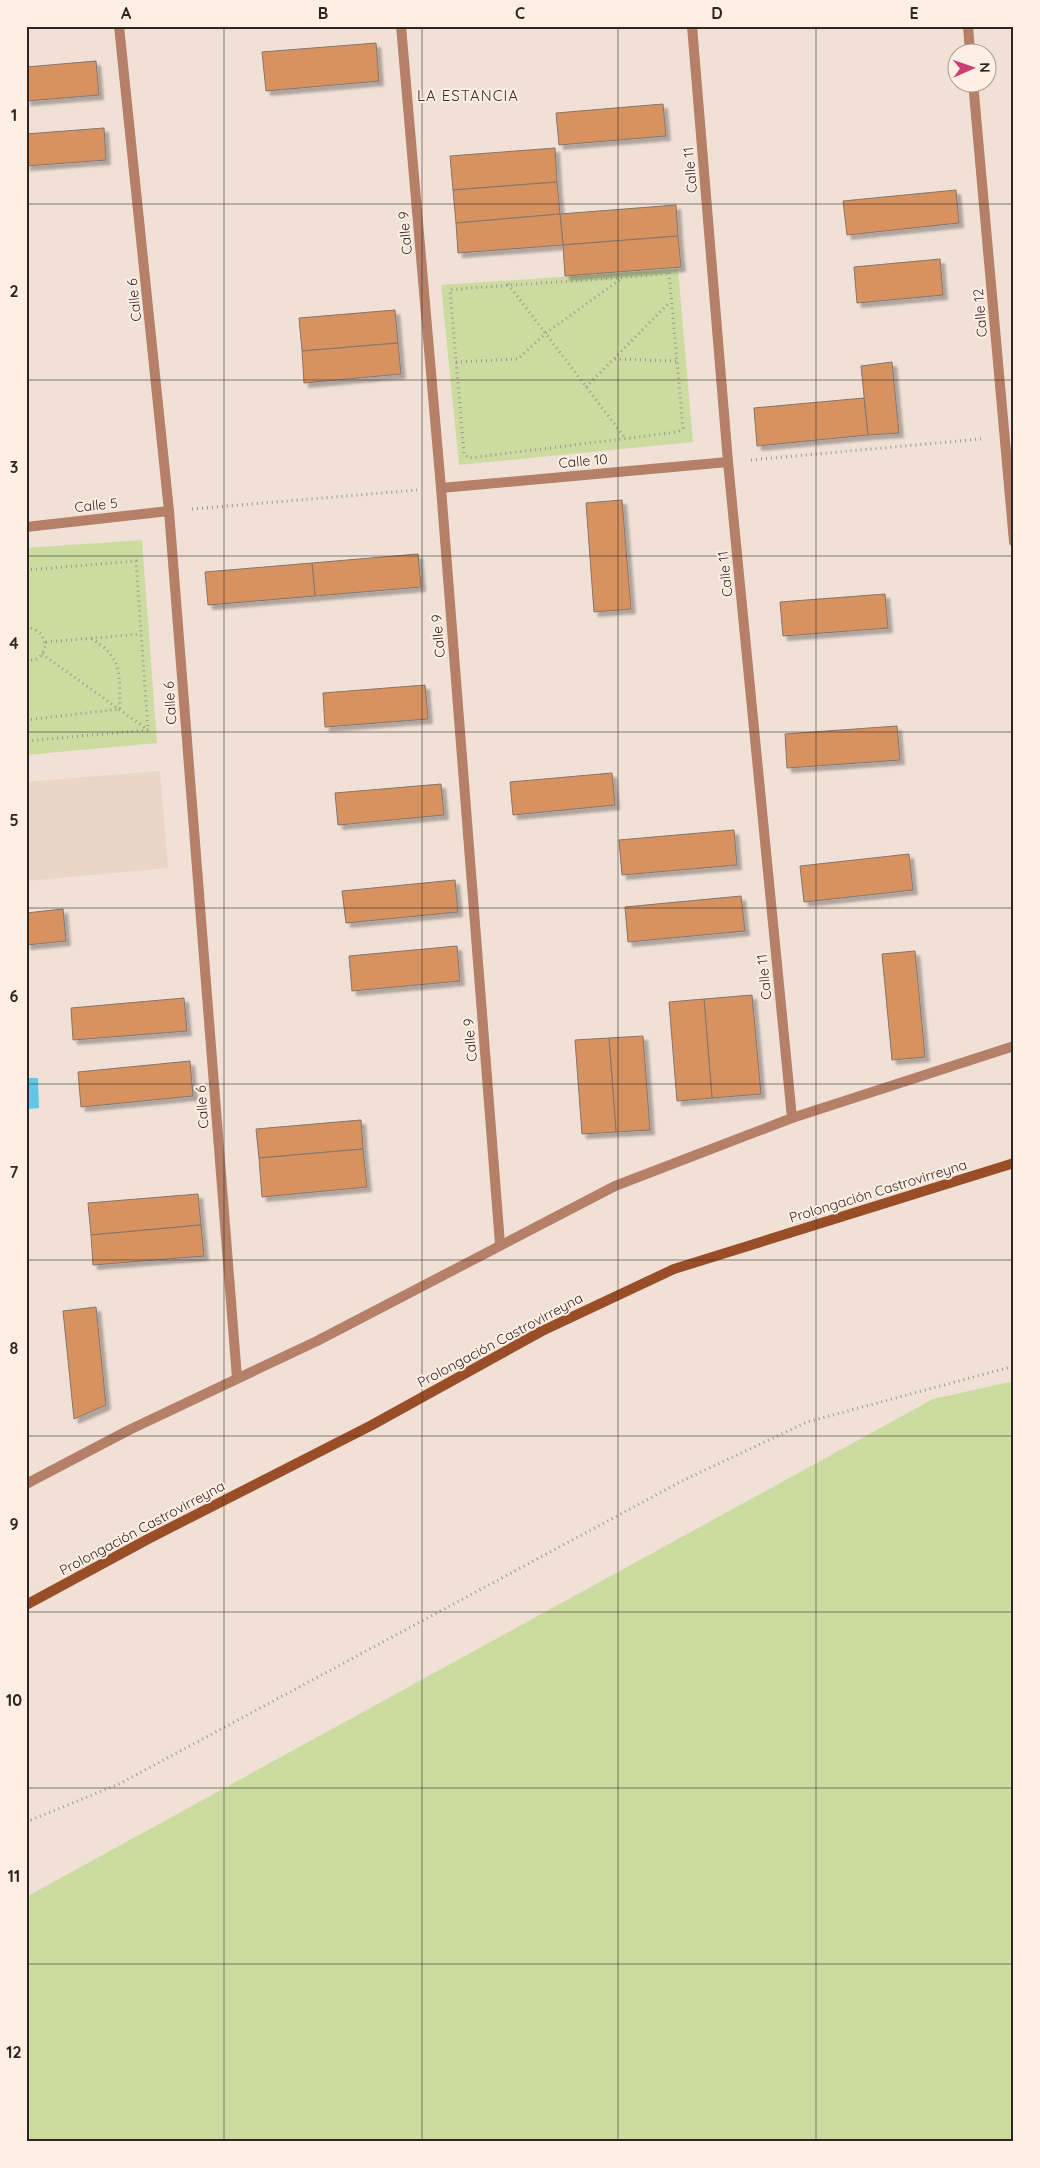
<svg xmlns="http://www.w3.org/2000/svg" width="1040" height="2168" viewBox="0 0 1040 2168" font-family="Quicksand,sans-serif">
<defs>
<filter id="shadow"><feDropShadow dx="4.5" dy="4.5" stdDeviation="1" flood-color="#0004"/></filter>
</defs>
<rect width="100%" height="100%" fill="#f0e0d6"/>
<!-- built -->
<polygon fill="#ebd5c6" points="160,771 168,868 26,881 26,782"/>
<!-- green -->
<g fill="#ccdca1">
<polygon points="678,269 693,442 459,465 441,285"/>
<polygon points="142,540 157,743 26,755 26,548"/>
<polygon points="1014,1381 1014,2142 26,2142 26,1897 933,1399"/>
</g>
<!-- water -->
<polygon fill="#62c6eb" points="26,1078 38,1078 39,1108 26,1109"/>
<!-- building -->
<g fill="#d89261" stroke="#84756c" filter="url(#shadow)">
<polygon points="376,43 379,81 266,91 262,52"/>
<polygon points="96,61 99,95 26,101 26,67"/>
<polygon points="663,104 666,136 559,145 556,113"/>
<polygon points="104,128 106,160 26,166 26,134"/>
<polygon points="555,148 557,182 453,190 450,156"/>
<polygon points="557,182 560,214 456,223 453,190"/>
<polygon points="956,190 959,223 847,235 843,201"/>
<polygon points="676,205 678,236 563,245 560,214"/>
<polygon points="560,214 563,245 458,253 456,223"/>
<polygon points="678,236 681,267 565,276 563,245"/>
<polygon points="940,259 943,295 857,303 854,267"/>
<polygon points="395,310 398,343 302,351 299,318"/>
<polygon points="398,343 401,374 304,383 302,351"/>
<polygon points="892,362 899,433 868,435 861,366"/>
<polygon points="864,398 868,435 757,446 754,408"/>
<polygon points="622,500 631,609 594,612 586,503"/>
<polygon points="418,554 421,587 315,596 312,563"/>
<polygon points="312,563 315,596 208,605 205,572"/>
<polygon points="885,594 888,628 783,636 780,602"/>
<polygon points="425,685 428,719 325,727 323,693"/>
<polygon points="897,726 900,760 787,768 785,734"/>
<polygon points="612,773 615,805 513,815 510,782"/>
<polygon points="441,784 444,815 338,825 335,793"/>
<polygon points="734,830 737,865 622,875 619,840"/>
<polygon points="909,854 913,890 804,902 800,866"/>
<polygon points="455,880 458,912 346,923 342,891"/>
<polygon points="741,896 745,931 628,942 625,907"/>
<polygon points="63,909 66,941 26,945 26,913"/>
<polygon points="457,946 460,981 352,991 349,956"/>
<polygon points="915,951 925,1057 892,1060 882,954"/>
<polygon points="752,995 761,1094 712,1098 704,999"/>
<polygon points="184,998 187,1031 73,1040 71,1008"/>
<polygon points="704,999 712,1098 677,1101 669,1002"/>
<polygon points="643,1036 650,1130 616,1132 609,1038"/>
<polygon points="609,1038 616,1132 582,1134 575,1040"/>
<polygon points="190,1061 193,1096 81,1107 78,1072"/>
<polygon points="361,1120 363,1149 259,1158 256,1129"/>
<polygon points="363,1149 367,1187 262,1197 259,1158"/>
<polygon points="198,1194 201,1225 91,1235 88,1203"/>
<polygon points="201,1225 204,1256 93,1265 91,1235"/>
<polygon points="96,1307 106,1405 74,1419 63,1311"/>
</g>
<g fill="none" stroke-linecap="round" stroke-linejoin="round">
<!-- path -->
<g stroke="#9f948c" stroke-width="3" stroke-dasharray="1 4" stroke-linecap="butt">
<path d="M669 273 683 428 678 432 469 458 464 454 450 290C523 283 596 281 669 273Z"/>
<polyline points="508,284 625,438"/>
<polyline points="615,359 677,361"/>
<polyline points="456,362 518,359 546,333 622,278"/>
<polyline points="586,387 670,302"/>
<polyline points="751,460 981,439"/>
<polyline points="192,509 417,490"/>
<polyline points="26,570 136,561 148,730 26,741"/>
<path d="M26 627C54 631 48 664 26 660"/>
<polyline points="46,642 141,634"/>
<polyline points="42,654 148,730"/>
<path d="M26 720 120 709C119 675 124 657 90 638"/>
<polyline points="26,1822 119,1784 682,1481 807,1422 1014,1366"/>
</g>
<!-- minor -->
<g stroke="#b58067" stroke-width="10">
<polyline points="119,26 169,511 237,1378"/>
<polyline points="401,26 441,488 500,1244"/>
<polyline points="692,26 728,462 792,1118"/>
<polyline points="968,26 970,52"/>
<polyline points="973,82 1014,542"/>
<polyline points="441,488 728,462"/>
<polyline points="26,527 169,511"/>
<polyline points="26,1484 129,1430 317,1341 615,1186 792,1118 1014,1046"/>
</g>
<!-- secondary -->
<polyline stroke="#994e27" stroke-width="10" points="26,1605 150,1538 372,1425 542,1331 674,1269 1014,1163"/>
</g>
<!-- grid -->
<path fill="none" stroke="#2c2723" stroke-width="1" stroke-opacity="0.55" d="M224 26V2142M422 26V2142M618 26V2142M816 26V2142M26 204H1014M26 380H1014M26 556H1014M26 732H1014M26 908H1014M26 1084H1014M26 1260H1014M26 1436H1014M26 1612H1014M26 1788H1014M26 1964H1014"/>
<g text-anchor="middle" dominant-baseline="central" stroke-width="4" stroke-linejoin="round" paint-order="stroke">
<!-- street labels -->
<g font-size="14" fill="#2c2723" stroke="#feeee3">
<text transform="translate(690 170) rotate(-95)">Calle 11</text>
<text transform="translate(405 233) rotate(-95)">Calle 9</text>
<text transform="translate(134 300) rotate(-96)">Calle 6</text>
<text transform="translate(980 313) rotate(-95)">Calle 12</text>
<text transform="translate(583 461) rotate(-5)">Calle 10</text>
<text transform="translate(96 505) rotate(-6)">Calle 5</text>
<text transform="translate(725 574) rotate(-96)">Calle 11</text>
<text transform="translate(438 636) rotate(-95)">Calle 9</text>
<text transform="translate(170 703) rotate(-94)">Calle 6</text>
<text transform="translate(764 977) rotate(-96)">Calle 11</text>
<text transform="translate(470 1040) rotate(-95)">Calle 9</text>
<text transform="translate(202 1107) rotate(-94)">Calle 6</text>
<text transform="translate(878 1191) rotate(-17)">Prolongación Castrovirreyna</text>
<text transform="translate(500 1340) rotate(-28)">Prolongación Castrovirreyna</text>
<text transform="translate(142 1528) rotate(-28)">Prolongación Castrovirreyna</text>
</g>
<!-- neighbourhood labels -->
<g font-size="15" letter-spacing="1" fill="#3a2e26" stroke="#feeee3">
<text x="468" y="95">LA ESTANCIA</text>
</g>
</g>
<!-- border -->
<rect width="1040" height="2168" fill="none" stroke="#feeee3" stroke-width="55"/>
<!-- north arrow -->
<g transform="translate(972 68) rotate(88)"><circle r="24" fill="#feeee3" stroke="#aa9e96"/>
<path d="M0-4L9 19L0 12L-9 19Z" fill="#cb3f75"/>
<text y="-8" font-size="14" font-weight="bold" text-anchor="middle" fill="#2c2723">N</text>
</g>
<rect x="28" y="28" width="984" height="2112" fill="none" stroke="#2c2723" stroke-width="2"/>
<g font-size="16" text-anchor="middle" font-weight="bold" fill="#2c2723">
<text x="126" y="19">A</text>
<text x="323" y="19">B</text>
<text x="520" y="19">C</text>
<text x="717" y="19">D</text>
<text x="914" y="19">E</text>
<text x="14" y="121">1</text>
<text x="14" y="297">2</text>
<text x="14" y="473">3</text>
<text x="14" y="649">4</text>
<text x="14" y="826">5</text>
<text x="14" y="1002">6</text>
<text x="14" y="1178">7</text>
<text x="14" y="1354">8</text>
<text x="14" y="1530">9</text>
<text x="14" y="1706">10</text>
<text x="14" y="1882">11</text>
<text x="14" y="2058">12</text>
</g>
</svg>
